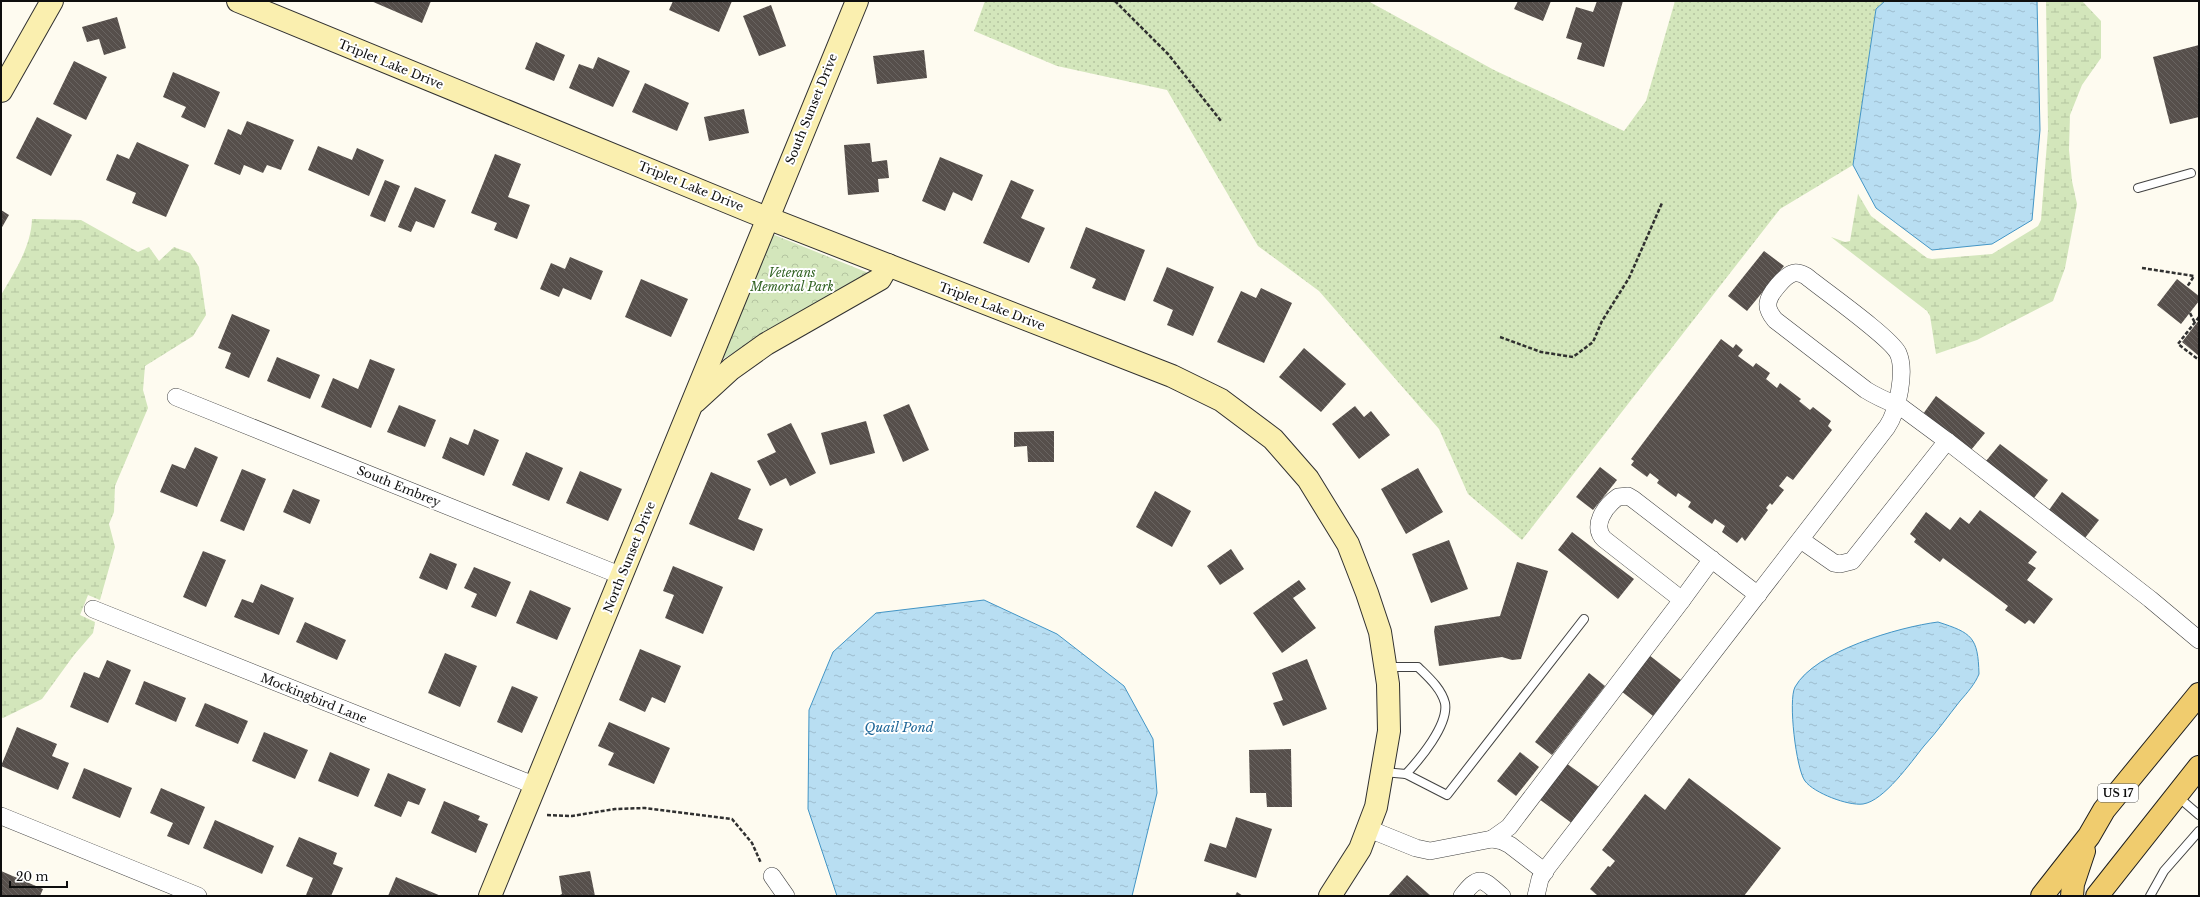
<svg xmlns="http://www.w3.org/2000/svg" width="2200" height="897" viewBox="0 0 2200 897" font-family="'Libre Baskerville',serif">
<defs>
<pattern id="grass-dots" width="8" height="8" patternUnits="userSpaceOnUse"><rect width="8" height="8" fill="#d3e6bb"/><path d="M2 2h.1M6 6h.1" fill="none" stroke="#b4c4a0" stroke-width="1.8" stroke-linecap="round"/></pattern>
<pattern id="wetland-marsh" width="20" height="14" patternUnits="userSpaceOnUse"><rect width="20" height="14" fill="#d3e6bb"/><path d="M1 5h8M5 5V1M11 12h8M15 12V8" fill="none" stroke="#b4c4a0"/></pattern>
<pattern id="park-crowns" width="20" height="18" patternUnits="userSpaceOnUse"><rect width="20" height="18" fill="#d3e6bb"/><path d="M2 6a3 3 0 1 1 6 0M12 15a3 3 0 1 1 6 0" fill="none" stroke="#b4c4a0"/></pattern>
<pattern id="water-ripples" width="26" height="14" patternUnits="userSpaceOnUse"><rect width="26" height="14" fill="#b8def2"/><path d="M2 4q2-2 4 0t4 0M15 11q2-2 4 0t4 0" fill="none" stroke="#9dbdce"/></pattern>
<pattern id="building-back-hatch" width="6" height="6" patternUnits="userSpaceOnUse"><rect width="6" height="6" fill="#564f4b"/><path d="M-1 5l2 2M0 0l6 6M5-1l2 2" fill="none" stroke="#696461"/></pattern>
</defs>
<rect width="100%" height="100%" fill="#fefbf0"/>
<!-- grass -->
<polygon fill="url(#grass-dots)" points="985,1 1368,1 1494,70 1624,131 1646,101 1675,1 1885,1 1876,9 1853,165 1780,209 1522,540 1468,494 1439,429 1319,291 1258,246 1167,90 1057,66 974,31"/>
<!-- wetland -->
<g fill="url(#wetland-marsh)">
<polygon points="2046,1 2082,1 2101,21 2101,58 2082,85 2070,115 2069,150 2072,181 2077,204 2065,268 2053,301 1977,340 1936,354 1930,316 1927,311 1831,237 1845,242 1850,241 1858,194 1871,216 1927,258 1932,259 1992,254 2038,226 2041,220 2048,130"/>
<path d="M32 219 81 220 138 252 149 247 159 261 174 247 190 253 199 267 206 315 193 336 145 366 143 390 148 408 115 486 114 512 109 524 115 547 100 600 88 595 80 615 95 622 93 633 74 655 42 699 3 718 1 717V295C15 271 31 247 32 219Z"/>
</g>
<!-- park -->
<polygon fill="url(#park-crowns)" points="772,234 871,274 721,360"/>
<!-- water -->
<g fill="url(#water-ripples)" stroke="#4395c5">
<polygon points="1885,1 2037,1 2040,130 2032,220 1992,244 1932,250 1876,208 1853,165 1876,9"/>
<polygon points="984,600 1057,634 1124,686 1153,739 1157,793 1132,896 837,896 808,809 809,710 833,652 876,613"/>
<path d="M1938 622C1972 633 1978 637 1979 674 1975 684 1967 693 1960 701 1948 716 1937 732 1924 746 1911 762 1884 801 1863 804 1848 806 1814 793 1805 781 1796 769 1788 700 1795 687 1815 651 1899 627 1938 622Z"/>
</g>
<!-- building -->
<g fill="url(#building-back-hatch)">
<polygon points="371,1 431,1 422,23"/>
<polygon points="673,1 732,1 719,32 669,10"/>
<polygon points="1518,1 1551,1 1543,21 1514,9"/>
<polygon points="1597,1 1623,1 1604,67 1577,59 1582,43 1566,38 1576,7 1593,12"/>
<polygon points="771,5 786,46 759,56 743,16"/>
<polygon points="117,17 126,48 104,55 99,39 87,42 82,27"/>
<polygon points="536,42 565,55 554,81 525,69"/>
<polygon points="2199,45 2199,117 2170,124 2153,57"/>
<polygon points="924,50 927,78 877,84 873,56"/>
<polygon points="598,57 630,71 613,107 569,88 579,64 593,69"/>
<polygon points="74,61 107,77 86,120 53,104"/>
<polygon points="173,72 220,92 205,128 181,117 186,107 163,97"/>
<polygon points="645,83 689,103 677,131 632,112"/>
<polygon points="744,109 749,133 709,141 704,117"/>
<polygon points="37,117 72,135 51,176 16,158"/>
<polygon points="247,121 294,140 281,170 267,165 263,173 244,165 240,175 214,164 228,129 241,135"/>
<polygon points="137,142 189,165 166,217 132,203 136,193 106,180 117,154 129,159"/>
<polygon points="870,143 872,162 887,160 889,178 878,179 879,192 848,195 844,145"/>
<polygon points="318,146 352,160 357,148 384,160 369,196 308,170"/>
<polygon points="495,154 521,164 508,197 530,205 517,239 494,230 497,223 471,213"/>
<polygon points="940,157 983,175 972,201 953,192 945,211 922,201"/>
<polygon points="385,180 400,186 385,222 370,216"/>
<polygon points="1011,180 1034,190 1021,218 1045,228 1029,263 983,243"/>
<polygon points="415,187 446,200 434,228 416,221 411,232 398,227"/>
<polygon points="1,210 9,215 1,229"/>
<polygon points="1086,227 1145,250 1125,301 1092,288 1096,279 1070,268"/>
<polygon points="1764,251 1784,266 1747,311 1728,296"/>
<polygon points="570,257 603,271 591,300 563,288 559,297 540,289 551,263 565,269"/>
<polygon points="1167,267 1214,287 1193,336 1167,325 1173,310 1153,301"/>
<polygon points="641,279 688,299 671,337 625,317"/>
<polygon points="2177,279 2199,296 2199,301 2181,324 2157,305"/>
<polygon points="1261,288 1292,303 1264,363 1217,342 1241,291 1256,298"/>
<polygon points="232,314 270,330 249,378 225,368 231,353 218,348"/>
<polygon points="2199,320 2199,356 2182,342"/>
<polygon points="1721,339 1733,348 1736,344 1743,350 1738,356 1753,367 1756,363 1770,373 1766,379 1777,388 1780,383 1801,399 1799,401 1810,410 1813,407 1831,421 1828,426 1832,430 1793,480 1787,476 1779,486 1784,490 1772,505 1770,503 1766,508 1768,510 1745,541 1742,537 1737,543 1722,532 1725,526 1715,519 1712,524 1688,507 1691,502 1678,493 1676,497 1657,483 1659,480 1650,473 1647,477 1631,465 1634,461 1631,459"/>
<polygon points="1304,348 1346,384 1321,412 1279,377"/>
<polygon points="277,357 320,375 310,399 267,381"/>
<polygon points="370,359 395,369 371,428 321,407 333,378 358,389"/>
<polygon points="1936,396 1985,433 1971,450 1923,414"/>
<polygon points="909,404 929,450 903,462 883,415"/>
<polygon points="399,405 436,420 425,447 387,432"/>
<polygon points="1355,406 1364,417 1371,411 1390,435 1359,459 1332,424"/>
<polygon points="866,421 875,453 830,465 821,433"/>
<polygon points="791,423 816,473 790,486 786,478 770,486 757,461 776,452 767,434"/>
<polygon points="474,429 499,440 484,476 442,458 450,437 468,445"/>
<polygon points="1054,431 1054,462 1028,462 1027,446 1014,447 1014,432"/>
<polygon points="2000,444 2048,480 2034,498 1986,461"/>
<polygon points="195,447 218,457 197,507 160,492 172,464 185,469"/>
<polygon points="526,452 563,468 549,501 512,485"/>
<polygon points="1600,467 1617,480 1593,510 1576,497"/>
<polygon points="1418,468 1443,512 1406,534 1381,489"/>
<polygon points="242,469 266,479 244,531 220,521"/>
<polygon points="580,471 622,489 608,521 566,503"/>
<polygon points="711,472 751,489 738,519 763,529 754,551 689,524"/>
<polygon points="293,489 320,500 310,524 283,512"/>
<polygon points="1155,491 1191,511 1172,547 1136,527"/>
<polygon points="2062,492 2099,520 2085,538 2049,510"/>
<polygon points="1980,510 2037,552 2028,563 2036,568 2027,580 2053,599 2034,624 2029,620 2025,624 2005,610 2008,606 1943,558 1940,562 1914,542 1916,539 1910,534 1926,512 1950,530 1960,517 1969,524"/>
<polygon points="1572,532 1634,579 1618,599 1558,550"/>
<polygon points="1449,540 1468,589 1431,603 1412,554"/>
<polygon points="1231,549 1244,569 1220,585 1207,566"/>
<polygon points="203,551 226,560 206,607 183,597"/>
<polygon points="430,553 457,564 447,590 419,578"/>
<polygon points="1517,562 1548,571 1521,659 1512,660 1502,657 1439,666 1434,631 1435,626 1500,616"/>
<polygon points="673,566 723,587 703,634 665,618 674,595 663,591"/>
<polygon points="474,567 511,582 496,617 471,607 477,594 464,588"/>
<polygon points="1299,580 1306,589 1293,598 1316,628 1282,653 1253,613"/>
<polygon points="261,584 294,598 279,635 234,617 242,599 253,603"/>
<polygon points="530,590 571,608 557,640 516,623"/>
<polygon points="305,622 346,640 337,660 296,642"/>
<polygon points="640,649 681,666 665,703 652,697 645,712 619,700"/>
<polygon points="445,653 477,666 460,707 428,693"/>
<polygon points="1649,655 1681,680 1653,716 1621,691"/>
<polygon points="1307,659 1327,709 1283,726 1273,703 1283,700 1272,673"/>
<polygon points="107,660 131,670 108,723 70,707 84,672 99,678"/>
<polygon points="1589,673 1605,686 1552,755 1535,742"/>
<polygon points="144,681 186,698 176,722 135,704"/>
<polygon points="512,686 538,697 522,733 497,722"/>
<polygon points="205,703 248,721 238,744 195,726"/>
<polygon points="609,722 670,748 654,784 608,765 614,753 598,746"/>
<polygon points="17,727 57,744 52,756 69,763 58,790 1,766"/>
<polygon points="264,732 308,750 295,779 252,761"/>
<polygon points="1291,749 1292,807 1267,807 1266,793 1250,793 1249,750"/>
<polygon points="330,752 370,769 358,797 318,781"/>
<polygon points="1520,752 1539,767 1516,796 1497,781"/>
<polygon points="1566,763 1599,787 1573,824 1539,799"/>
<polygon points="84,768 132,788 120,818 72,798"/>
<polygon points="388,773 426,789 419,805 408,801 401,817 374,806"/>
<polygon points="1689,778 1781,848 1744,896 1598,896 1590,889 1608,866 1610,867 1615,861 1602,850 1645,794 1665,810"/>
<polygon points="161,788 205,807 189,845 167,836 173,823 150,813"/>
<polygon points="444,801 480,816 478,820 488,824 476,853 431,833"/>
<polygon points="1236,817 1272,829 1256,878 1204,861 1210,843 1226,848"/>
<polygon points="215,820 274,846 262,874 203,848"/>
<polygon points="299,837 337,853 333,864 343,868 331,896 306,895 313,878 286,866"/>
<polygon points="1,871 43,889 40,896 1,896"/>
<polygon points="590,871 595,896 558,896 562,894 559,876"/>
<polygon points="1407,875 1431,896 1388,896"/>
<polygon points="396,877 441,896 388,896"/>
<polygon points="1237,892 1243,896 1235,896"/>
</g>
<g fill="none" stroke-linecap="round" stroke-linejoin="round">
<defs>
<g id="lane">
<polyline points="2138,188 2191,173"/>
<path d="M1386 667H1418C1428 677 1441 688 1445 703 1449 725 1419 760 1406 774"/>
<polyline points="1383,772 1406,774 1447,795 1584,619"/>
<polyline points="2177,796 2199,815"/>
<polyline points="2150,896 2164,871 2199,831"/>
</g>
<g id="street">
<polyline points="176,397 622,576"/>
<polyline points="1801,540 1834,563 1840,564 1852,561 1947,441"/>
<path d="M1712 559 1682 600 1604 539C1591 526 1605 506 1618 497L1628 496 1633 499 1758 595"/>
<polyline points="93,609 536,786"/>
<polyline points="1,816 198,896"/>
<polyline points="1369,829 1416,848 1430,851 1492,839 1502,841 1510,845 1545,872"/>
<polyline points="1492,839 1509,827 1682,600"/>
<polyline points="772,876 786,896"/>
<path d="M1462 896C1480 873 1482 879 1502 896"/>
<path d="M1536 896 1540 879 1546 869 1887 427C1898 411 1906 370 1898 353 1890 337 1823 290 1806 276 1802 274 1798 272 1794 273 1785 275 1769 294 1768 303 1767 309 1771 315 1775 320L1866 390C1877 397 1889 402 1901 407L1947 441 2150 599 2199 640"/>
</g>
<g id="secondary">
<polyline points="238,1 752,212 1172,376 1221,400 1273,439 1308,479 1348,544 1367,593 1380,632 1388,684 1389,731 1376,807 1360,849 1330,896"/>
<polyline points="1,91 52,1"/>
<polyline points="695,402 731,369 766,344 880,279 888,265"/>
<polyline points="490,896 857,1"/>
</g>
<g id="primary">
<polyline points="2042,896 2089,836 2104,810 2199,694"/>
<polyline points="2072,896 2073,884 2084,851"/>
<polyline points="2097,896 2199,767"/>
</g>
</defs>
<!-- lane casing -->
<use href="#lane" stroke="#414141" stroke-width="10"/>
<!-- street casing -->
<use href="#street" stroke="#414141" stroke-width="18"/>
<!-- secondary casing -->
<use href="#secondary" stroke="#303030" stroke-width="24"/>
<!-- primary casing -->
<use href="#primary" stroke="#1f1f1f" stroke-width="24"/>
<!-- path -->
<g stroke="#303030" stroke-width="2.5" stroke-dasharray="4 2" stroke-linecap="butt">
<polyline points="1115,1 1168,54 1221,121"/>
<polyline points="2142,268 2194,276 2187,287"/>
<polyline points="2190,313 2195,323"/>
<polyline points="2199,317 2178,344 2199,360"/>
<polyline points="1500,337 1541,352 1573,357 1593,342 1602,321 1629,278 1662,203"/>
<polyline points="547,815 572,816 615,809 645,808 732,819 752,843 761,863"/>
</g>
<!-- lane -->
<use href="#lane" stroke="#fff" stroke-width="8"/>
<!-- street -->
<use href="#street" stroke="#fff" stroke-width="17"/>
<!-- secondary -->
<use href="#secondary" stroke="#faefaf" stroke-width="22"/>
<!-- primary -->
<use href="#primary" stroke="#f0cc6e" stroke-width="22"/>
</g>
<g text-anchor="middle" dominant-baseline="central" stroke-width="4" stroke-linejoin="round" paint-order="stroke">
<!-- shield labels -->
<rect fill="#fff" stroke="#565656" stroke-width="1" x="2098" y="784" width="40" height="18" rx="3"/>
<g font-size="11" font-weight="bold" fill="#0e0e0e">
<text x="2118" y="793">US 17</text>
</g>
<!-- street labels -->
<g font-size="12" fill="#0e0e0e" stroke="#fff">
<text transform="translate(391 64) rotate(22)">Triplet Lake Drive</text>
<text transform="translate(811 109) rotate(-68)">South Sunset Drive</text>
<text transform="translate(691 186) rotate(22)">Triplet Lake Drive</text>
<text transform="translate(992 306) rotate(21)">Triplet Lake Drive</text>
<text transform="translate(399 486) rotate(22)">South Embrey</text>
<text transform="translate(629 557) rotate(-68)">North Sunset Drive</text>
<text transform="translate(314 698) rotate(22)">Mockingbird Lane</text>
</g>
<!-- park labels -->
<g font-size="12" font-style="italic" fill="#316222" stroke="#fff">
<text x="792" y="272">Veterans<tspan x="792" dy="14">Memorial Park</tspan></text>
</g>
<!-- water labels -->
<g font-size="13" font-style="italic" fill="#1f6798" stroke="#fff">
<text x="899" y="727">Quail Pond</text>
</g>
</g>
<!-- border -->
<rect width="2200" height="897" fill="none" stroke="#0e0e0e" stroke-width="4"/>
<!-- scale -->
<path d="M10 881v6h57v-6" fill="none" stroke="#0e0e0e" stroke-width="2"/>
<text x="16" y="881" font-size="12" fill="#0e0e0e" stroke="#ffffff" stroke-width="3" paint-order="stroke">20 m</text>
</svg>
